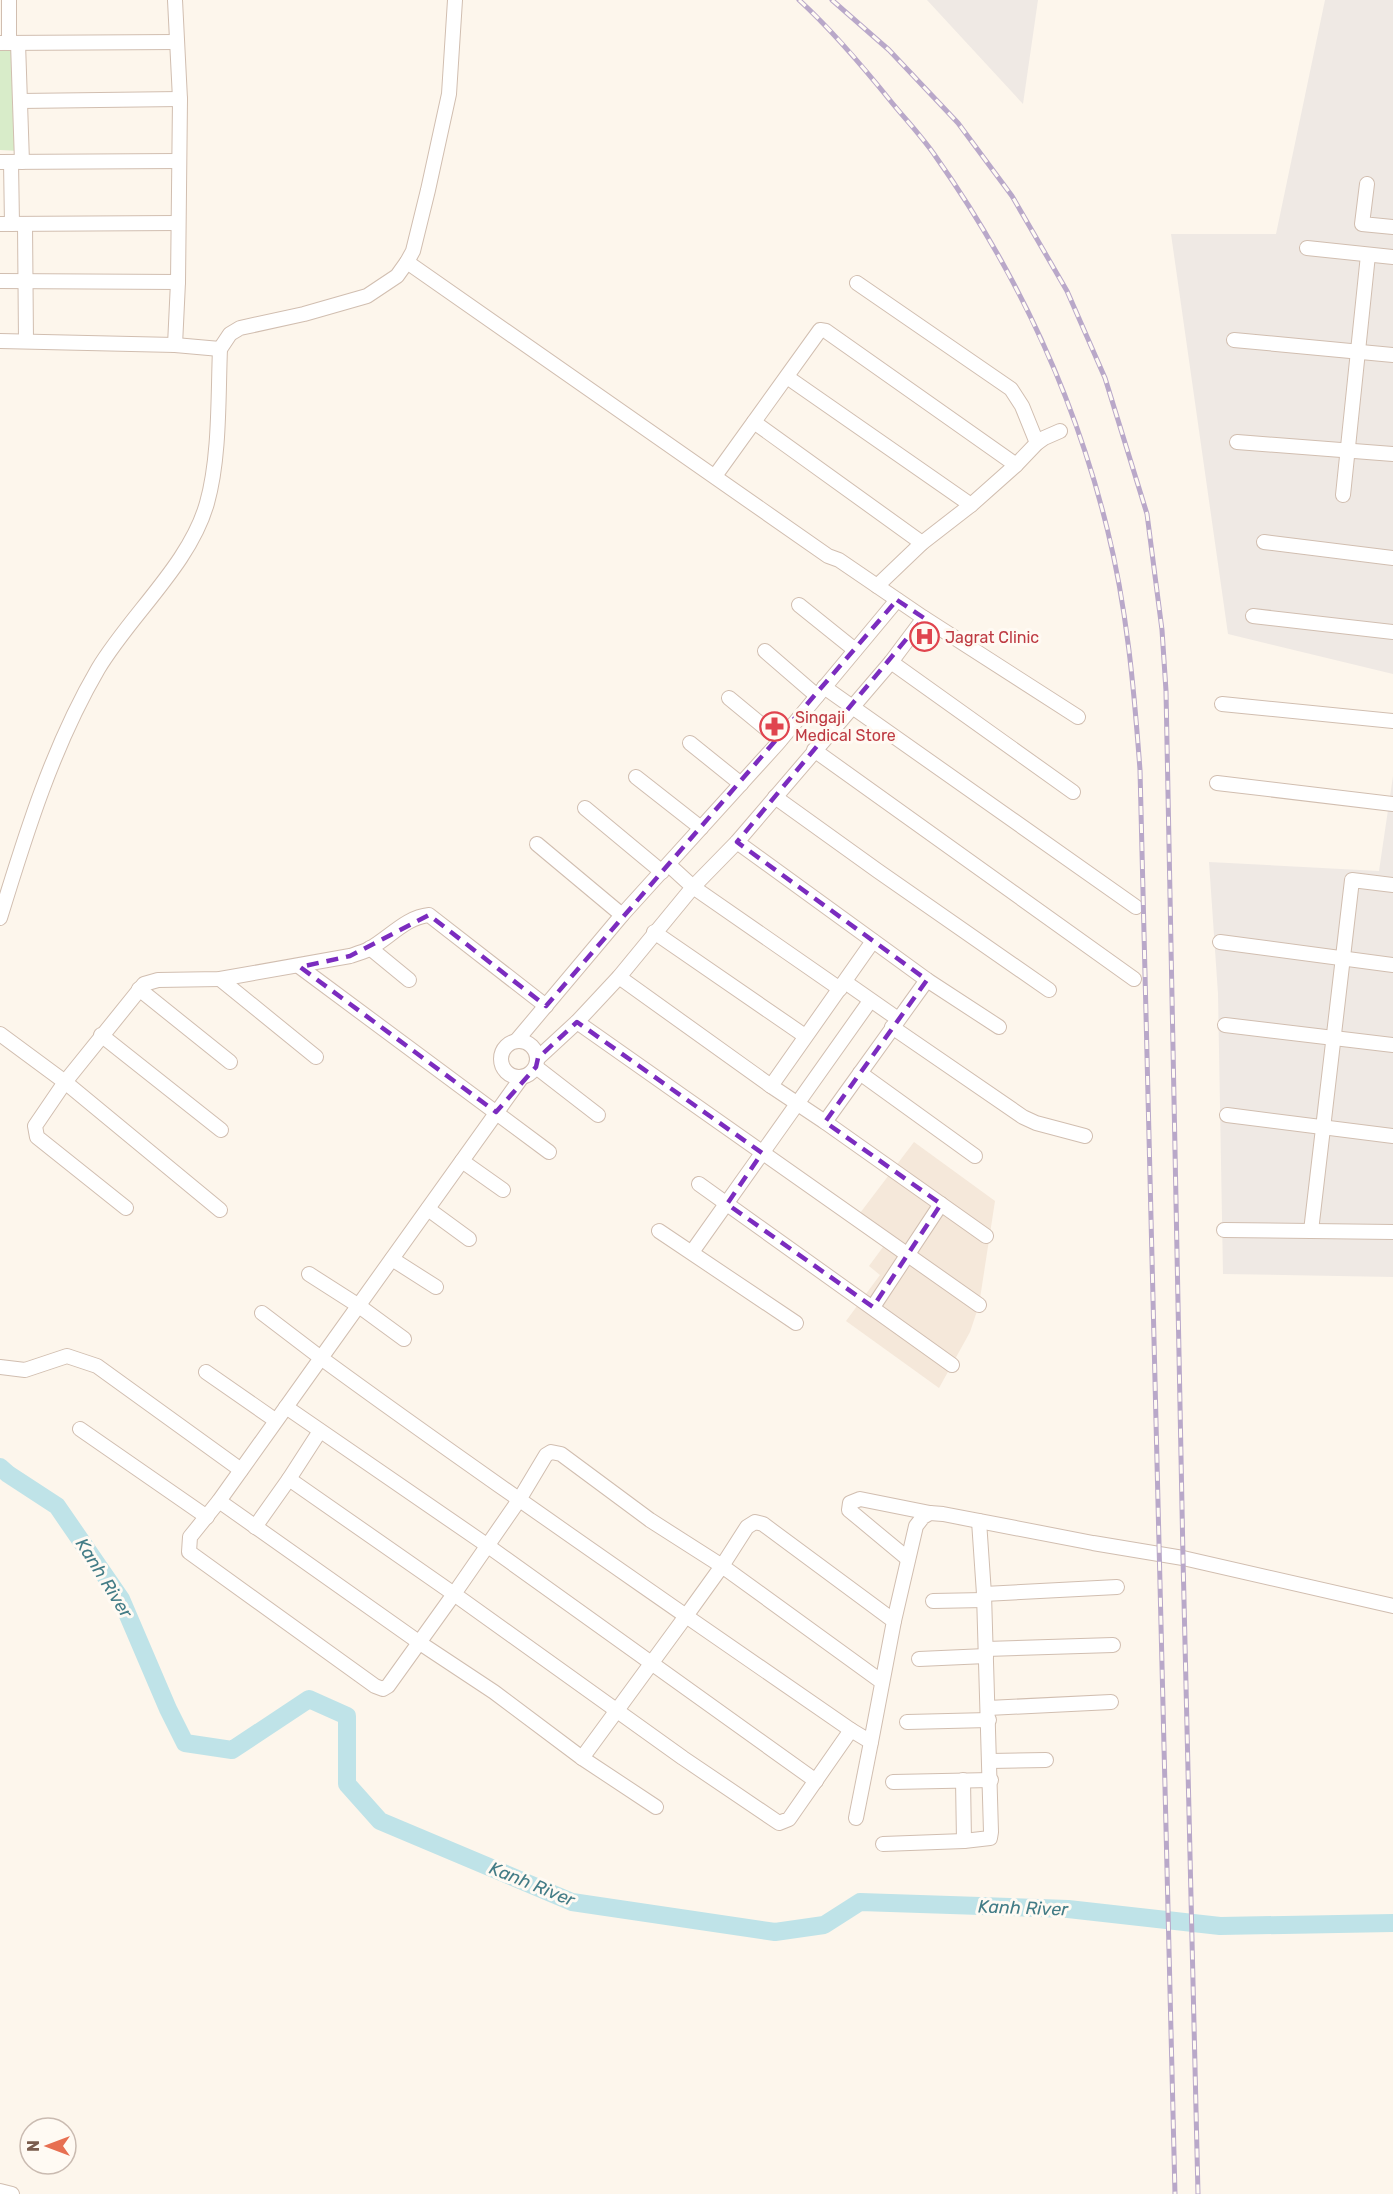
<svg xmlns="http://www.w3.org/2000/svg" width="1393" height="2194" viewBox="0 0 1393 2194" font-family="Rubik,sans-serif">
<rect width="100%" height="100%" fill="#fdf6ec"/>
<!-- residential -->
<polygon fill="#f5e8da" points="914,1142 995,1201 979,1305 970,1332 939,1388 846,1321 880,1275 869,1266 886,1243 854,1221"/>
<!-- industrial -->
<g fill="#efe9e4">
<polygon points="927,0 1038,0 1023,104"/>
<polygon points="1325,0 1393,0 1393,674 1228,634 1171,234 1276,234"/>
<polygon points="1393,776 1393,1277 1223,1274 1218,994 1209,862 1379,871"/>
</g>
<!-- green -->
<polygon fill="#d8ecc9" points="0,48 15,49 20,151 0,150"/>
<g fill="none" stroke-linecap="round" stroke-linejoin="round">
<!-- river -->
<polyline stroke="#bfe3e8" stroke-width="18" points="0,1467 8,1474 57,1506 121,1599 168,1709 185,1743 232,1750 309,1699 347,1716 347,1784 380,1821 572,1902 775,1932 824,1925 860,1902 1068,1909 1220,1926 1393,1923"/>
<defs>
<g id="minor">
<polyline points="9,0 9,43"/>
<polyline points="0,43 177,42"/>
<polyline points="18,43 22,162"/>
<polyline points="20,101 180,99"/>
<polyline points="0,162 179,161"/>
<polyline points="11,162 12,224"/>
<polyline points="1367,184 1362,224 1393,227"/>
<polyline points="0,224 178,223"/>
<polyline points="25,224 26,341"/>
<polyline points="1307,248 1393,257"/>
<polyline points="407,262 828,556 839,560 924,618 891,662 737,842 693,887 619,977 577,1022 538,1058"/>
<polyline points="0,281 178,282"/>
<polyline points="857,283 1011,389 1022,406 1037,443"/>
<polyline points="1234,340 1393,355"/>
<polyline points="0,341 175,345 220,349"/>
<polyline points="175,345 178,282 180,99 175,0"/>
<polyline points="787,377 971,505"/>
<polyline points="754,422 922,543"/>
<polyline points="1237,442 1393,454"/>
<polyline points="715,476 820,330 826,331 1016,465"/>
<polyline points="1343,495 1368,255"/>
<polyline points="1264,542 1393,558"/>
<polyline points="877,586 922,543 971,505 1016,465 1037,443 1044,438 1060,431"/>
<polyline points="799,605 855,650"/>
<polyline points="1253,616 1393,632"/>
<polyline points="924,618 1078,717"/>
<polyline points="765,651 817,696"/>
<polyline points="891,662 1073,792"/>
<polyline points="824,687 1136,907"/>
<polyline points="729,698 780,740"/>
<polyline points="1222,704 1393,721"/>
<polyline points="690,743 741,784"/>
<polyline points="814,750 1134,979"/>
<polyline points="636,777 701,828"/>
<polyline points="1217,783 1393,804"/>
<polyline points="775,797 878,871 1049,990"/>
<polyline points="585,808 662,872"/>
<polyline points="737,842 927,980 999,1027"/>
<polyline points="537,844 622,915"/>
<polyline points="669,865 693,887 840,989"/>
<path d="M0 918C26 833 53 746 98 669 131 614 190 564 207 503 220 457 218 397 220 349L230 334 240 328 304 314 367 296 397 276 407 262 413 251 428 190 449 94 455 0"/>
<polyline points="654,932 805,1036"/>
<polyline points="1220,942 1393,965"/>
<polyline points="370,948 409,980"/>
<polyline points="300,967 549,1152"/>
<polyline points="619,977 771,1086 825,1122 986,1236"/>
<polyline points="220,979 316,1057"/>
<polyline points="845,982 898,1019"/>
<polyline points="139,989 230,1062"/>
<polyline points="577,1022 979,1305"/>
<polyline points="1225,1025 1393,1045"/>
<polyline points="892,1027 1023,1117 1036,1123 1085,1136"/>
<polyline points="0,1034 65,1082 220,1210"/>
<polyline points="101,1035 221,1130"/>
<polyline points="517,1040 622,915 778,743 897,600"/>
<circle cx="519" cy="1059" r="18"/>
<polyline points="536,1067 598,1115"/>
<polyline points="860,1073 975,1156"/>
<path d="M522 1077 321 1358C441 1446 564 1531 686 1616L722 1566 747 1527 755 1522 763 1524 894 1621 871 1742 851 1730 789 1819 779 1823 683 1758 454 1594 519 1500 546 1455 551 1452 561 1454 650 1520 722 1566 882 1682"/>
<polyline points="771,1086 873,941"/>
<polyline points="1227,1115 1393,1136"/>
<polyline points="825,1122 927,980"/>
<polyline points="462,1161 503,1190"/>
<polyline points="699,1184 952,1365"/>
<path d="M126 1208 37 1137 35 1126 65 1082 144 984 158 980 220 979 350 956C356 954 363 952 369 949 389 938 406 917 429 915L546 1006"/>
<polyline points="428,1209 469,1239"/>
<polyline points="1224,1230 1393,1232"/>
<polyline points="659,1231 796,1323"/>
<polyline points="1311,1231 1352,880 1393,885"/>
<polyline points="692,1252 870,1001"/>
<polyline points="392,1259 436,1287"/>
<polyline points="309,1274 359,1306 404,1339"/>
<polyline points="873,1307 941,1204"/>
<polyline points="262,1313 321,1358 219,1501 190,1537 189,1552 375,1686 383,1689 388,1686 454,1594 289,1479"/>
<polyline points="0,1367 25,1370 67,1356 97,1366 241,1470"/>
<polyline points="206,1372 275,1420"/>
<polyline points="286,1407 488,1546 816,1781"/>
<polyline points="80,1429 207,1517"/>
<polyline points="219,1501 420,1643 494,1692 582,1758 656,1807"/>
<polyline points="255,1527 289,1479 320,1431"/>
<polyline points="908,1559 849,1510 850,1503 860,1499 930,1513"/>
<polyline points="984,1594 1117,1587"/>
<polyline points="933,1601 984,1600"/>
<polyline points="894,1621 916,1526 923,1517 930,1513 943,1514 1093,1543 1183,1558 1393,1606"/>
<polyline points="986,1649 1113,1645"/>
<polyline points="919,1659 986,1656"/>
<polyline points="988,1708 1111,1702"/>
<polyline points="907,1722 989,1720"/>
<polyline points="582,1758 686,1616 851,1730"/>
<polyline points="990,1761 1046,1760"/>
<polyline points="963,1780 964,1841"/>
<polyline points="893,1782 991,1780"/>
<polyline points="856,1818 871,1742"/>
<polyline points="883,1844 964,1841 990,1838 991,1832 984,1594 979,1521"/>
<polyline points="0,2191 12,2194"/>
</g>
</defs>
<!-- minor casing -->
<use href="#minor" stroke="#d1beb0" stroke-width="16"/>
<!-- minor -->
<use href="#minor" stroke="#fff" stroke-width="14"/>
<defs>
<g id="rail">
<path d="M799 0C833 31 864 68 893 104 907 121 923 138 936 157 1015 269 1074 395 1107 528 1127 608 1134 689 1140 770L1175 2194"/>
<polyline points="832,0 889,50 958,123 1012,196 1067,291 1105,378 1147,514 1162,630 1166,691 1183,1558 1198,2194"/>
</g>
</defs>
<!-- rail casing -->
<use href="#rail" stroke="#b9a8c9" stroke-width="5"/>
<!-- rail -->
<use href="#rail" stroke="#fffaf3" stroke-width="3" stroke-dasharray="9" stroke-linecap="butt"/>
</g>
<!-- marked area -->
<path fill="none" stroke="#7b2cbf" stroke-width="4.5" stroke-dasharray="12 8" stroke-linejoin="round" d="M897 600 924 618 737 842 927 980 825 1122 941 1204 873 1307 727 1204 762 1153 577 1022 538 1058 536 1067 496 1112 300 967 350 956 429 915 546 1006Z"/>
<!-- icons -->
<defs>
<symbol id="hospital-ring" viewBox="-11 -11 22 22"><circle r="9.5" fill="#fffaf3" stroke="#e0444e" stroke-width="1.5"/><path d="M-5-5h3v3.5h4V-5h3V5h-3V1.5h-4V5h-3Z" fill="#e0444e"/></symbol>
<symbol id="pharmacy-ring" viewBox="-11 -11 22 22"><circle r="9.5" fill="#fffaf3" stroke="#e0444e" stroke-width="1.5"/><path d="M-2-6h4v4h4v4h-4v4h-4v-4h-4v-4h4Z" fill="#e0444e"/></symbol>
</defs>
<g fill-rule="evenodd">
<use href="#hospital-ring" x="908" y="620" width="33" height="33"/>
<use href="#pharmacy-ring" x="758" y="710" width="33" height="33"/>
</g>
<g text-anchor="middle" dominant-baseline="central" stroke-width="6" stroke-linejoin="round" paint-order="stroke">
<!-- health labels -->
<g font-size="16" fill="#be3a42" stroke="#fffaf3" text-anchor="start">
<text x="945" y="637">Jagrat Clinic</text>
<text x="795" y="717">Singaji<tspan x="795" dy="18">Medical Store</tspan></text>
</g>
<!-- water labels -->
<g font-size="18" font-style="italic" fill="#437c86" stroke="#fffaf3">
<text transform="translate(104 1578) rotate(58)">Kanh River</text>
<text transform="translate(532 1884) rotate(22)">Kanh River</text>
<text transform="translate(1023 1908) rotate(2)">Kanh River</text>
</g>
</g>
<!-- north arrow -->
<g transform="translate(48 2146) rotate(270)"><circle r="28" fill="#fffaf3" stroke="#cabbb1" stroke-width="1.5"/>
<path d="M0-4.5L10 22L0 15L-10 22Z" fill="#e76f51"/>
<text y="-9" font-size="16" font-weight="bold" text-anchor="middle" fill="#7a5c4d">N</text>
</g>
</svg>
